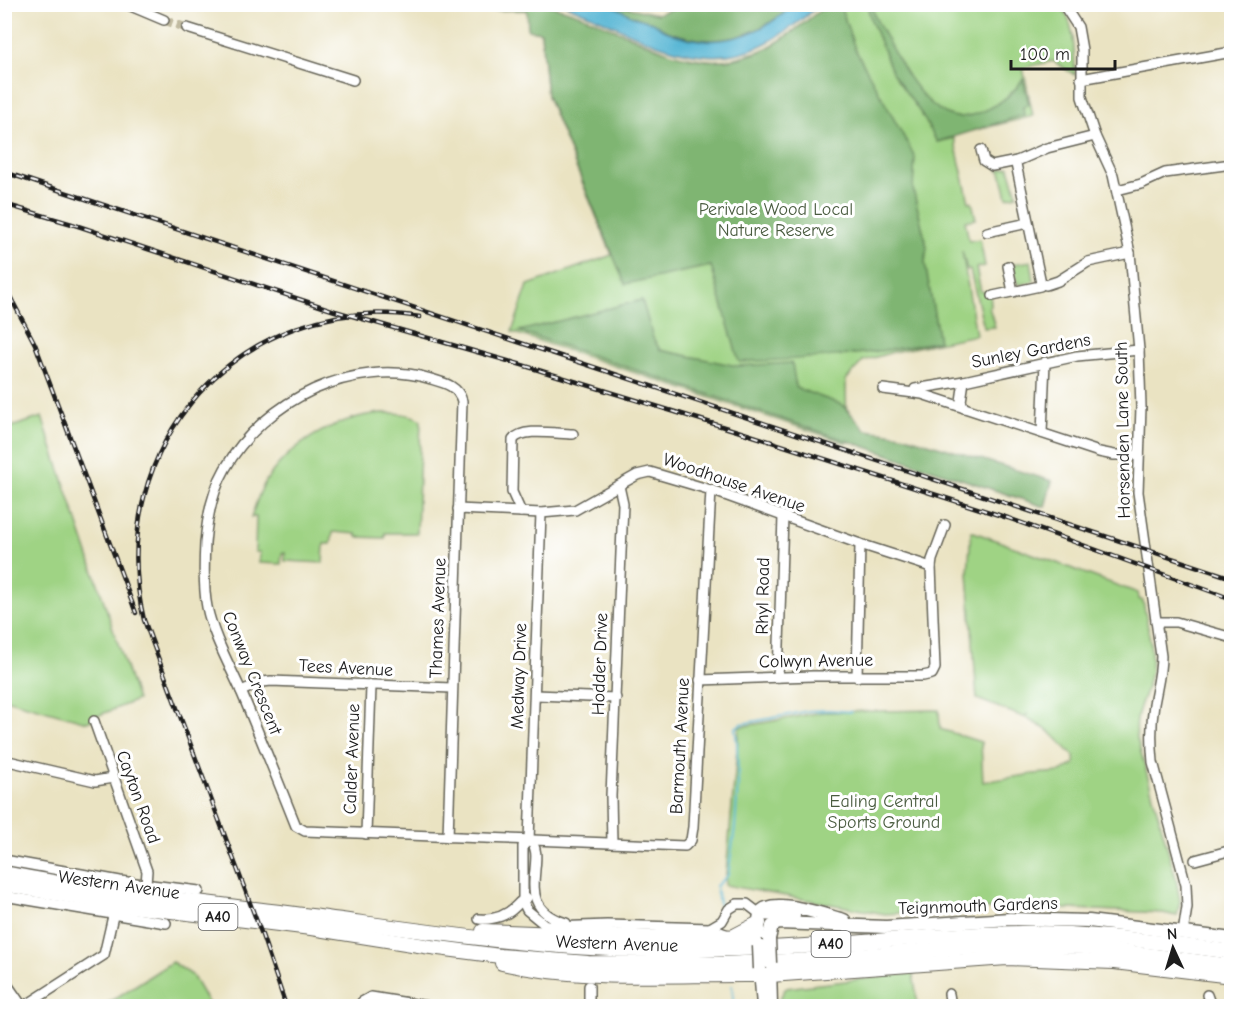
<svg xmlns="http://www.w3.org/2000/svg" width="1236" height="1011" viewBox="0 0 1236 1011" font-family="'Comic Neue',sans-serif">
<rect width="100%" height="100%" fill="#fff"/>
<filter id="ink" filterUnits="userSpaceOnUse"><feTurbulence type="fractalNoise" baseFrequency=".0167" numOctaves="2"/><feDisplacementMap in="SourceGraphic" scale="12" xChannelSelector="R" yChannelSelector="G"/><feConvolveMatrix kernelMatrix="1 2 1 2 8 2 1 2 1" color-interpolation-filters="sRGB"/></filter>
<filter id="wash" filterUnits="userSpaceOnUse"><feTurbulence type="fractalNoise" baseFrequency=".008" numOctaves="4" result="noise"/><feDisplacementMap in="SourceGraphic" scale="24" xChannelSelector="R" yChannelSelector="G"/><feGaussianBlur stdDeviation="1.35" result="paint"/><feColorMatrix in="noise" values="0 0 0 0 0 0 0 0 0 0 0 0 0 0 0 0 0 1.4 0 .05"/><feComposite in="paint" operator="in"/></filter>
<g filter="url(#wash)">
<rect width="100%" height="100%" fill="#eae3c2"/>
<!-- green -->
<g fill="#9fd384" stroke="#5e7850" stroke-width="1.5">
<path d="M1059 4C1076 22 1074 52 1075 75L1053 61 1023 68 1033 116 940 139 929 127 937 142 954 138 969 202H972L976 219 965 221 969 241 980 239 985 266 976 268 981 292 990 291 991 306 989 307 995 327 984 328 970 270H967L962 251 976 335 893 352 863 361 846 380 847 443 512 332 528 285 612 255 547 96 538 5H546L585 17 675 55 712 61 732 59 763 50 779 41 830 5Z"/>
<polygon points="1009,167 1017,195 1007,197 1001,172 998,170"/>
<polygon points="1031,261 1034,281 1019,285 1017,282 1013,264"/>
<path d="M382 413C395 413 410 413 421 420L417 533H385V538L357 537V534L333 532 331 544H324L323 563 285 561V553H282L281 564 259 563 260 552H255L256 517H251C255 507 258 496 263 486 286 445 336 417 382 413Z"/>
<polygon points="42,417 137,700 97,716 97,718 87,722 5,699 5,429"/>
<path d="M971 531 1138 593 1139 599 1143 601C1147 623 1153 648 1151 670 1148 697 1133 708 1137 738L1176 879 1180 901 1177 916 1163 913 1073 909H966L885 914 725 885 739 727 823 712 939 710 940 729 981 742 983 782 1033 774 1061 772 1075 764 1074 756 1049 731 1024 717 1028 714 1023 717 977 699 968 573Z"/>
<polygon points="172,962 192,975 210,1006 103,1006"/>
<polygon points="913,973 918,1006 780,1006 780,998 786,988"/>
</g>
<!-- forest -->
<g fill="#7fb572" stroke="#4e6847" stroke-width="1.5">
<polygon points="372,5 442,5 442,11 400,10"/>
<path d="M455 5C474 4 494 4 514 4 524 4 536 3 546 5 620 19 684 86 763 50 785 40 804 22 823 8L830 5H840L855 49 915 157 913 189 927 247 925 263 939 341C873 355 806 359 739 362L711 266 625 284 547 96 541 32 528 30 527 10 455 11Z"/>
<path d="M608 5H617L657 14 683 5H794C755 38 716 50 667 31 661 29 657 24 651 22 647 20 642 20 638 18 628 15 618 9 608 5Z"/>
<path d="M867 5 872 6 875 17C893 49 914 100 949 115 957 119 972 116 981 112 999 105 1012 95 1023 79L1029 104 1023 107 1024 115 937 142 922 115 893 74 871 20Z"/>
<polygon points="642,300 653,338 660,350 737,366 792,363 796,388 843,405 866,430 902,435 1052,481 1045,507 519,331"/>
</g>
<!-- water -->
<path fill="#56b6d4" stroke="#396978" stroke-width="1.5" d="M565 5C579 4 594 2 607 4 617 6 627 14 637 18 643 20 649 20 654 23 658 25 661 29 666 31 713 51 757 38 794 5H820C801 20 782 36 760 46 692 77 627 27 565 5Z"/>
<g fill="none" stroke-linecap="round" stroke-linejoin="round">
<!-- stream -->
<g stroke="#56b6d4" stroke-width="2">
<polyline points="721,915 716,886 728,875 735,827 738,783 737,743 735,728 741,724 808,711 830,710 852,712"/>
<polyline points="732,986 734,1006"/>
</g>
</g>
</g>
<g filter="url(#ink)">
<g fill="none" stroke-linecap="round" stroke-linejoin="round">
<!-- minor-tunnel -->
<polyline stroke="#c1bba1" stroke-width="9" stroke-dasharray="9 4.5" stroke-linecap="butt" points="164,20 187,28"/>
<defs>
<g id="minor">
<polyline points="126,4 164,20"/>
<path d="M1063 4 1078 27 1082 50V97L1095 136 1113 175 1130 253 1139 350 1141 407 1138 492 1161 656C1161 673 1157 687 1154 704 1151 723 1151 742 1153 762L1186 885 1187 907 1183 933"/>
<polyline points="187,28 353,80"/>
<polyline points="1081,79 1232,52"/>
<polyline points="1095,136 1047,148 1017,161 1016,164 1041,283 1046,285 1058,281 1088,262 1130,253"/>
<polyline points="981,150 984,161 992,166 1017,161"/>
<polyline points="1117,190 1141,184 1165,173 1232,164"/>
<polyline points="987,232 1028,223"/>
<polyline points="1008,266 1013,292"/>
<polyline points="993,296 1040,286 1042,284"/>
<polyline points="883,389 922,394 1099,452 1114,455 1139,455"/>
<polyline points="915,389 964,381 1077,356 1139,350"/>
<polyline points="964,408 961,401 964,381"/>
<polyline points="1042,433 1045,362"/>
<polyline points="458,509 541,513 575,510 637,475 650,472 711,490 860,544 931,567"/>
<path d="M521 512 512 492 513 440C522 427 557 434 573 434"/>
<polyline points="1156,622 1176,622 1229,637"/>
<polyline points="778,677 783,516"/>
<polyline points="857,677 860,544"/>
<polyline points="700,680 813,676 923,676 932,674 935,668 931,567 932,560 945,525"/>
<polyline points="241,691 263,682 271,681 452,688"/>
<polyline points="535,695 616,698"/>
<polyline points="94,721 147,871 146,884"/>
<polyline points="4,760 95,781 113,778"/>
<polyline points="366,834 371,686"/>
<path d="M448 837 462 401C458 386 445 383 431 379 354 356 264 400 225 469 213 490 207 519 205 543 204 563 203 587 207 607 213 636 229 664 241 691 260 736 278 781 296 826L305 831 685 846 691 840 693 827 711 490"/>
<polyline points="529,840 541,513"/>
<polyline points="529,840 523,846 523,902 527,910 544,924 555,927 607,925 710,928 728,935"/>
<path d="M529 840C551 856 508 906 566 923"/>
<polyline points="612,843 611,796 623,504 619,486"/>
<polyline points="4,860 120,881 199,891"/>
<polyline points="1195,860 1232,850"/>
<polyline points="4,896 166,923"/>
<path d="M479 919C493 920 505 917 515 907 520 902 521 900 527 898"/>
<polyline points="710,928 722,921 729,909 737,904 747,904 760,914"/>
<polyline points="4,980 22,1006"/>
<polyline points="949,994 951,1006"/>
<polyline points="1207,995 1211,1006"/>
<polyline points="25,1006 104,955 113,916"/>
<polyline points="359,1006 362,1002 371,997 427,1006"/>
<polyline points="589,1006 589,986"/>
</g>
<g id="major">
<polyline points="760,914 794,916"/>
<path d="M759 931C759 925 758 918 761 912 772 896 827 916 844 920"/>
<polyline points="769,939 772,926 779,923 886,927 1010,919 1089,921 1232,939"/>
<polyline points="770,966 771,1006"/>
<polyline points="760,969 763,1006"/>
</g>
<g id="highway">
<path d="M4 873C106 893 209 903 311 916 424 931 536 949 650 950 702 951 754 949 805 946 877 942 949 933 1022 933 1092 932 1162 943 1232 952"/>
<polyline points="4,884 122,905 311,928 431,947 500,956 588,963 722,964 807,960 971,947 1026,946 1085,947 1232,966"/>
<polyline points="483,931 661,938 759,936"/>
<polyline points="736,935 759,923"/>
<path d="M502 963C586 982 674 974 760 975"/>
<polyline points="770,975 1007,958 1114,962 1232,976"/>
</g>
</defs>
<!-- minor casing -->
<use href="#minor" stroke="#646256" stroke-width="12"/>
<!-- major casing -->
<use href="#major" stroke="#646256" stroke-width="15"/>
<!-- highway casing -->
<use href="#highway" stroke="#646256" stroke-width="16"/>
<!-- minor -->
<use href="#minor" stroke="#fff" stroke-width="9"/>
<!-- major -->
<use href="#major" stroke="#fff" stroke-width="12"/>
<!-- highway -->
<use href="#highway" stroke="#fff" stroke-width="14"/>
<defs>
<g id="rail">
<polyline points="4,172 1232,578"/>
<polyline points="4,204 72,224 335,311 522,365 747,434 1008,518 1232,599"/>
<polyline points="4,285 35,344 136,613"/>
<path d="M286 1006 262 935 144 620C102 447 242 288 420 317"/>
</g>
</defs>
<!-- rail casing -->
<use href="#rail" stroke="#1c1c1c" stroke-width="4.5"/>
<!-- rail -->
<use href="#rail" stroke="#fff" stroke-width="2" stroke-dasharray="7" stroke-linecap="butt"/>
<defs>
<g id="major-bridge">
<polyline points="769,939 770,963"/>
<polyline points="759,946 760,969"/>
</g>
</defs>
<!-- major-bridge casing -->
<use href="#major-bridge" stroke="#646256" stroke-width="15" stroke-linecap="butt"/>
<!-- major-bridge -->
<use href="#major-bridge" stroke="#fff" stroke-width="12"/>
</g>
</g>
<g text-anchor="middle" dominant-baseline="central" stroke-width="6" stroke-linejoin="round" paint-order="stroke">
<!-- shield labels -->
<g fill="#fff" stroke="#606060" stroke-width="1.5">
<rect x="198.5" y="904" width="39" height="26" rx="4.5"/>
<rect x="811.5" y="931" width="39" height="26" rx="4.5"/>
</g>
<g font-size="16" font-weight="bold" fill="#1c1c1c">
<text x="218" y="917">A40</text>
<text x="831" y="944">A40</text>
</g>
<!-- park labels -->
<g font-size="18" fill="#4a5c40" stroke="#fff">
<text x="776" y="209">Perivale Wood Local<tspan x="776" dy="21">Nature Reserve</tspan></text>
<text x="884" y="801">Ealing Central<tspan x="884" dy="21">Sports Ground</tspan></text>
</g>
<!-- street labels -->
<g font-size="18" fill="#1c1c1c" stroke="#fff">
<text transform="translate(1031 351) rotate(-11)">Sunley Gardens</text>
<text transform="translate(1123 430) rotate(-91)">Horsenden Lane South</text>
<text transform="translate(734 483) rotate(19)">Woodhouse Avenue</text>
<text transform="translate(763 596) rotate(-89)">Rhyl Road</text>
<text transform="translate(438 618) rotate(-88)">Thames Avenue</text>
<text transform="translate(816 661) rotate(-1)">Colwyn Avenue</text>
<text transform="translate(600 664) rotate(-88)">Hodder Drive</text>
<text transform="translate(346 668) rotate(3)">Tees Avenue</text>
<text transform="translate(252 673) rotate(68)">Conway Crescent</text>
<text transform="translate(519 676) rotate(-88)">Medway Drive</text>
<text transform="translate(680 746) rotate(-87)">Barmouth Avenue</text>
<text transform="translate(352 759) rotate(-88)">Calder Avenue</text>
<text transform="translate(138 797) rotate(70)">Cayton Road</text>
<text transform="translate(119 885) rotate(8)">Western Avenue</text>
<text transform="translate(978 906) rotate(-2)">Teignmouth Gardens</text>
<text transform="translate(617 944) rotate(2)">Western Avenue</text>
</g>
</g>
<!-- margin -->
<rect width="1236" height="1011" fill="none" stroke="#fff" stroke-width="24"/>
<!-- north arrow -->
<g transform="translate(1173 948) rotate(356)" stroke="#ffffff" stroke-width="4.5" paint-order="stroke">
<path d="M0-4.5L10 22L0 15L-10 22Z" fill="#1c1c1c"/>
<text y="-9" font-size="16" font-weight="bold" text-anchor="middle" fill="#1c1c1c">N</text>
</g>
<!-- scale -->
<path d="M1011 60v9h104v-9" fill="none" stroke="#1c1c1c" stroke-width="3"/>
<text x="1020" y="60" font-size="18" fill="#1c1c1c" stroke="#ffffff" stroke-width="4.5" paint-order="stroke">100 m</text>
</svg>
